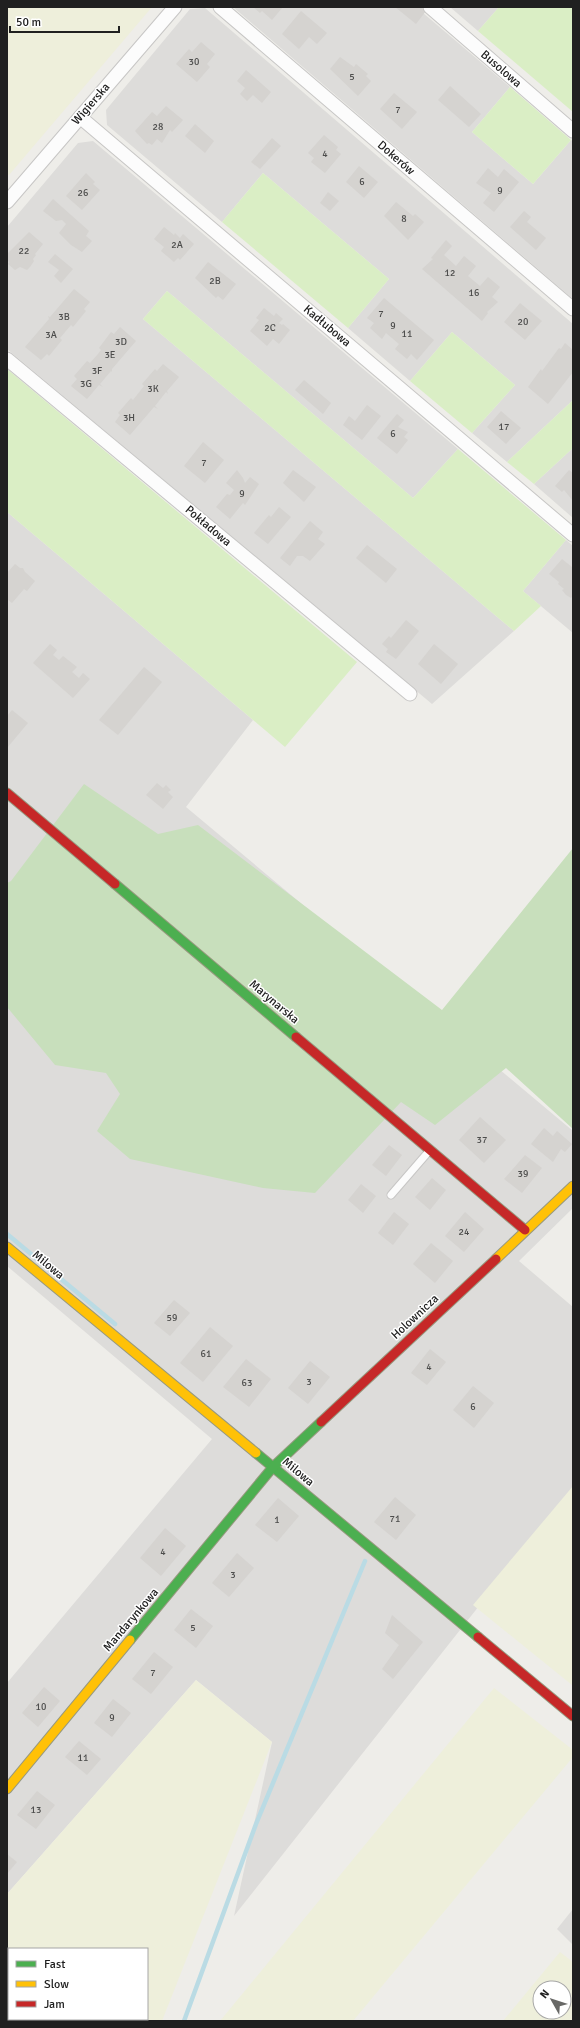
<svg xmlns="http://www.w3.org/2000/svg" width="580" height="2028" viewBox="0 0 580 2028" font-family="Signika,sans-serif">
<rect width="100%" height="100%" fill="#eeede9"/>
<!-- residential -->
<g fill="#dddcda">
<polygon points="233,7 416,7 510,87 472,132 533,184 571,140 573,141 573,299"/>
<polygon points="450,7 499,7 478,31"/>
<polygon points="205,8 573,324 573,400 507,462 472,433 515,385 452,332 410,381 348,328 389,279 263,173 222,222 107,125 106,110 190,9"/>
<polygon points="93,141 458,449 413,498 167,291 143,319 514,631 432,704 7,349 7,227 78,143"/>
<polygon points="573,448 573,518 534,484"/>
<polygon points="7,512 253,720 186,807 573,1131 573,1208 519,1261 573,1307 573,1487 234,1916 272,1742 196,1680 7,1894 7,1683 212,1439 7,1266"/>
<polygon points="566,540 573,546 573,633 523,591"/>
<polygon points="573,1909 573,1945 557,1929"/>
</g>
<!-- farmland -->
<g fill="#eeefdb" fill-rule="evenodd">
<polygon points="7,7 152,7 9,175 7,174"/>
<polygon points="573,1486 573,1684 572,1685 473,1605"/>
<path d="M196 1680 272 1742 162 2021H7V1894ZM9 1949H147V2019H9Z"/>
<polygon points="494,1688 573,1750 573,1757 353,2021 220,2021"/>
<path d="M560 1952 573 1962V2021H503ZM540 1988H564V2012H540Z"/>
</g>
<!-- grass -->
<g fill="#daeec5">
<polygon points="499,7 573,7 573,112 478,31"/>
<polygon points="510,87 571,140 533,184 472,132"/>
<polygon points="263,173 389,279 348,328 222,222"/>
<polygon points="167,291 413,498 458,449 566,540 523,591 541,606 514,631 143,319"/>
<polygon points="452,332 515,385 472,433 410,381"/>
<polygon points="7,369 357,662 285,747 7,512"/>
<polygon points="573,400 573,448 534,484 507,462"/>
</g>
<!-- forest -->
<polygon fill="#c8dfbc" points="84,784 158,834 198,825 442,1010 573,848 573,1129 506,1068 435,1125 401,1102 315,1193 263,1188 130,1159 97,1131 120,1094 106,1073 55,1065 7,1007 7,883 11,881"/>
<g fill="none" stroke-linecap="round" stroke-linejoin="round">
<!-- stream -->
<g stroke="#badbe4" stroke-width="4.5">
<polyline points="7,1234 115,1324"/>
<polyline points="184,2021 256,1824 365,1561"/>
</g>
</g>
<!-- building -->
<g fill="#d5d3d0">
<polygon points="253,7 283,7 272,20 262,11 260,13"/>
<polygon points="395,7 421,7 426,11 416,24"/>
<polygon points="301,11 327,33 317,44 309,37 299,49 282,34"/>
<polygon points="201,42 215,54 207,64 210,67 197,82 176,64 189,49 192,52"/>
<polygon points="340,57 354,67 356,64 368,74 366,76 371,81 358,96 330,69"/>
<polygon points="246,70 271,92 262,103 253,95 247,101 240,94 245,88 237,81"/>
<polygon points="450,86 481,114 469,127 438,100"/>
<polygon points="394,93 417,112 402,129 380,109"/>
<polygon points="166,106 183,120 172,132 170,130 162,143 157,139 152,145 149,143 147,144 135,131 152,112 157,116"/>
<polygon points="195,124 214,141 205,153 185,136"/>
<polygon points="324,135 338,147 336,150 341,154 325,173 311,162 314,158 308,153"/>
<polygon points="272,138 281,146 260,169 251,162"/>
<polygon points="359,166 378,182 364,198 346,182"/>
<polygon points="488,168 498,177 504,169 519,182 494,212 483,203 491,193 476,183"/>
<polygon points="86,173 95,182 93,184 100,190 82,210 66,196"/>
<polygon points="328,192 339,201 330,211 320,203"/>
<polygon points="53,199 89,231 86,236 92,241 82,252 71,245 59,233 66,224 62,220 56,221 43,211"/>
<polygon points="396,202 413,216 415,214 424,222 408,240 384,216"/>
<polygon points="524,211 531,217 527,222 546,238 536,250 510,227"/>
<polygon points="164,227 174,235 175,233 180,238 183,234 194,244 180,260 178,258 174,262 161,251 164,247 154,239"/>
<polygon points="29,232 43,244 35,254 36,255 33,259 34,261 30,267 27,270 20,267 15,270 8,264 9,262 7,260 7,254"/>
<polygon points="446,240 452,246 444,255 456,266 464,256 476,266 468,276 480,286 488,277 500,287 492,297 498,302 487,312 488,313 482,321 422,269 433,259 431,258"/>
<polygon points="55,254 73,269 61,283 54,276 59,270 48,262"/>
<polygon points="208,262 236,284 223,300 218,296 216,298 195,278"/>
<polygon points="74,289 90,302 84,309 86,311 73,327 71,325 60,338 62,340 49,356 47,354 41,360 25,347 49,319 48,316 50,317"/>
<polygon points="384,298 434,340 417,360 411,354 407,359 395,349 399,344 386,333 382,339 370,328 374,323 367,318"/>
<polygon points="520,303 542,321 525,340 504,322"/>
<polygon points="264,308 274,316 276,313 283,319 279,323 282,325 283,324 290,330 279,344 273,339 267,346 250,331 259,320 256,318"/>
<polygon points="120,327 136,341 112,369 112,372 111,371 100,384 103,387 99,385 87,399 71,386 77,379 74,376 87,361 90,363 98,354 101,350 99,348 111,332 114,334"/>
<polygon points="565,343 573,350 573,372 548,404 528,387 541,369 542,371 559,348 561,349"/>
<polygon points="163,364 179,377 167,391 168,394 166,392 155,406 158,409 154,407 130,435 115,422 120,415 118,413 131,398 133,400 144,386 142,384 155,369 157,371"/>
<polygon points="304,380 331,403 323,414 295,390"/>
<polygon points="367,405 381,416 362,440 343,425 349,416 355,421"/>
<polygon points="501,411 521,428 506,444 487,427"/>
<polygon points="397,414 404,420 398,427 408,432 404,437 408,440 397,454 377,438"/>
<polygon points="203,442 224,460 205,483 184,466"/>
<polygon points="237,470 243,478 245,483 250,477 259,484 245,505 243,503 230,519 216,507 227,494 230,495 234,490 226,483"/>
<polygon points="293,470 316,487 304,502 283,483"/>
<polygon points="569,470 573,473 573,501 564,490 562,492 555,486"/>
<polygon points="279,507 291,517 268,544 254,533 269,515 271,517"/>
<polygon points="310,521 323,532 318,539 325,544 310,561 303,556 297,556 290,566 280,558"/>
<polygon points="367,545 397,569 386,583 356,558"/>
<polygon points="562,559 572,567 573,565 573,596 571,598 566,595 562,590 564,589 558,584 559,582 549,574"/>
<polygon points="15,564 20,568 23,568 25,572 35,581 27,591 24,589 12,603 7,599 7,573"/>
<polygon points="406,620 419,631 396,659 386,652 388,649 382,644 389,636 391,638"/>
<polygon points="50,644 57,650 53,655 59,660 63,656 77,667 72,672 79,678 83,673 90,679 73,698 33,663"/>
<polygon points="434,644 458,664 441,684 418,664"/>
<polygon points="144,667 162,682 118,735 99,720"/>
<polygon points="12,710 28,723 7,748 7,716"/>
<polygon points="157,783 163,788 166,785 171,790 168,792 173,797 163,809 146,795"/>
<polygon points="480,1117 506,1140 484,1163 459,1140"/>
<polygon points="544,1128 553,1136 557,1131 572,1144 565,1152 561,1149 553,1162 531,1144"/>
<polygon points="389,1145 402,1155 386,1176 372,1165"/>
<polygon points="525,1155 542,1168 522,1193 504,1179"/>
<polygon points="432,1178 446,1190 430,1210 415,1197"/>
<polygon points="361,1184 376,1196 363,1213 348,1200"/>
<polygon points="394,1212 409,1224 393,1245 378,1233"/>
<polygon points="465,1212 484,1229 464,1252 445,1236"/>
<polygon points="431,1243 453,1261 435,1283 413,1264"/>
<polygon points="174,1300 190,1313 170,1336 154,1323"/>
<polygon points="210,1327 233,1346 203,1382 180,1363"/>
<polygon points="430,1349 446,1362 427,1385 411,1373"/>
<polygon points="246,1359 271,1379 249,1407 223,1387"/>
<polygon points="310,1361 330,1377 308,1404 288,1388"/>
<polygon points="473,1386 494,1403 474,1428 453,1410"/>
<polygon points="395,1497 416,1515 396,1540 374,1522"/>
<polygon points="278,1498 299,1516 277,1542 255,1525"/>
<polygon points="165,1528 186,1546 161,1576 140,1558"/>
<polygon points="237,1553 254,1568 229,1597 212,1583"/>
<polygon points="191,1609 213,1626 196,1648 174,1630"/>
<polygon points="392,1615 423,1642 393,1679 382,1669 399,1645 385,1633"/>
<polygon points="154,1652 173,1667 151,1694 132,1679"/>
<polygon points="44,1687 60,1701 38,1727 22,1713"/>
<polygon points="113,1699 131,1713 112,1737 94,1723"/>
<polygon points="79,1741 101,1759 87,1775 65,1757"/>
<polygon points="37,1791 55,1805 36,1829 17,1815"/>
<polygon points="7,1854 17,1862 7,1874"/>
</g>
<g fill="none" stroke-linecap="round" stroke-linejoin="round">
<defs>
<polyline id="lane" points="391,1195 430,1150"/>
<g id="street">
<polyline points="220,7 573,309"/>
<polyline points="430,7 573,131"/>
<polyline points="80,117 573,535"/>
<polyline points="7,202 175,7"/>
<polyline points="7,359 410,694"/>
</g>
<g id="fast">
<polyline points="115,884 296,1037"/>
<polyline points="256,1453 478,1637"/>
<polyline points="130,1640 273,1467 321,1422"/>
</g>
<g id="slow">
<polyline points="7,1247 256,1453"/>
<polyline points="496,1259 573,1186"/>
<polyline points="7,1789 130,1640"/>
</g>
<g id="jam">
<polyline points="7,793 115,884"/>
<polyline points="296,1037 525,1230"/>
<polyline points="321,1422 496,1259"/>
<polyline points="478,1637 573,1716"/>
</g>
</defs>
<!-- lane casing -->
<use href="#lane" stroke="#c7c6c5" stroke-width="9"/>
<!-- street casing -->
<use href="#street" stroke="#c7c6c5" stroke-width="15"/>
<!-- fast casing -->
<use href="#fast" stroke="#97997f" stroke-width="11"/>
<!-- slow casing -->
<use href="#slow" stroke="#97997f" stroke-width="11"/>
<!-- jam casing -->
<use href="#jam" stroke="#97997f" stroke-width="11"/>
<!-- lane -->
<use href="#lane" stroke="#fcfcfc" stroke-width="7"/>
<!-- street -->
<use href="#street" stroke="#fcfcfc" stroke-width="13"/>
<!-- fast -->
<use href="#fast" stroke="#4caf50" stroke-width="9"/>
<!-- slow -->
<use href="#slow" stroke="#ffc107" stroke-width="9"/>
<!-- jam -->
<use href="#jam" stroke="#c62828" stroke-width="9"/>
</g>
<g text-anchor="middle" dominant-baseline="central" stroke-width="3" stroke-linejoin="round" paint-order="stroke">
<!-- number labels -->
<g font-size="10" fill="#4d4d4c">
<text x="194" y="62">30</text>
<text x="352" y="77">5</text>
<text x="398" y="110">7</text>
<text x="158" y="127">28</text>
<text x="325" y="154">4</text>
<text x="362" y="182">6</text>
<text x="500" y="191">9</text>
<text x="83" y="193">26</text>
<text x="404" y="219">8</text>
<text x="177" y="245">2A</text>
<text x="24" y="251">22</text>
<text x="450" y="273">12</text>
<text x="215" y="281">2B</text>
<text x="474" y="293">16</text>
<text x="381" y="314">7</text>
<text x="64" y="317">3B</text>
<text x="523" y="322">20</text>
<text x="393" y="326">9</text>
<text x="270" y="328">2C</text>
<text x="407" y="334">11</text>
<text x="51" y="335">3A</text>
<text x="121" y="342">3D</text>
<text x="110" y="355">3E</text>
<text x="97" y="371">3F</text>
<text x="86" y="384">3G</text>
<text x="153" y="389">3K</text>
<text x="129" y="418">3H</text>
<text x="504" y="427">17</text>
<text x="393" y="434">6</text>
<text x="204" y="463">7</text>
<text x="242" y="494">9</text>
<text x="482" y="1140">37</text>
<text x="523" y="1174">39</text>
<text x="464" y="1232">24</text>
<text x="172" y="1318">59</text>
<text x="206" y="1354">61</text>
<text x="429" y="1367">4</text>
<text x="309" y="1382">3</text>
<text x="247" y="1383">63</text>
<text x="473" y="1407">6</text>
<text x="395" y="1519">71</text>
<text x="277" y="1520">1</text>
<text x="163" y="1552">4</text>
<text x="233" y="1575">3</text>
<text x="193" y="1628">5</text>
<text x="153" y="1673">7</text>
<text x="41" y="1707">10</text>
<text x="112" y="1718">9</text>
<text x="83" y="1758">11</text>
<text x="36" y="1810">13</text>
</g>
<!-- street labels -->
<g font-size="12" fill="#202020" stroke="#fff">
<text transform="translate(501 69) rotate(41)">Busolowa</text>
<text transform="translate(91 104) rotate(-49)">Wigierska</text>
<text transform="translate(396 158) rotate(41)">Dokerów</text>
<text transform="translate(327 326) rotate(40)">Kadłubowa</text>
<text transform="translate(208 526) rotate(40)">Pokładowa</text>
<text transform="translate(274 1002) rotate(40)">Marynarska</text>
<text transform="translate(48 1265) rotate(40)">Milowa</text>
<text transform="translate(415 1317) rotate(-43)">Holownicza</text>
<text transform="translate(298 1472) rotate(40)">Milowa</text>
<text transform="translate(131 1620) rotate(-50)">Mandarynkowa</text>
</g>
</g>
<!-- border -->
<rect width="580" height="2028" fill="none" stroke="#202020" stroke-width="16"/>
<!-- legend -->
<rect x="8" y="1948" width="140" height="72" fill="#ffffff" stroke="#a6a6a6"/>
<rect x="16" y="1961" width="20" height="6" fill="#4caf50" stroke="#a6a6a6"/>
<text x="44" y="1968" font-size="12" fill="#202020">Fast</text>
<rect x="16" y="1981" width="20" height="6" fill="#ffc107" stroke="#a6a6a6"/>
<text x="44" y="1988" font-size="12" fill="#202020">Slow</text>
<rect x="16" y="2001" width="20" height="6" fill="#c62828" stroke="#a6a6a6"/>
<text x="44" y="2008" font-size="12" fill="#202020">Jam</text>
<!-- north arrow -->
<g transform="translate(552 2000) rotate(309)"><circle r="19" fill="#ffffff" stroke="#a6a6a6"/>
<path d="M0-3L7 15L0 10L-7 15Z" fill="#686866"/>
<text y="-6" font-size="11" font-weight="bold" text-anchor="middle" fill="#202020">N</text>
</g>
<!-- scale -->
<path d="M10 26v6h109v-6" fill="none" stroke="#202020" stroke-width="2"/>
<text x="16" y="26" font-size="12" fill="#202020" stroke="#ffffff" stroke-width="3" paint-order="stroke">50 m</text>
</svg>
